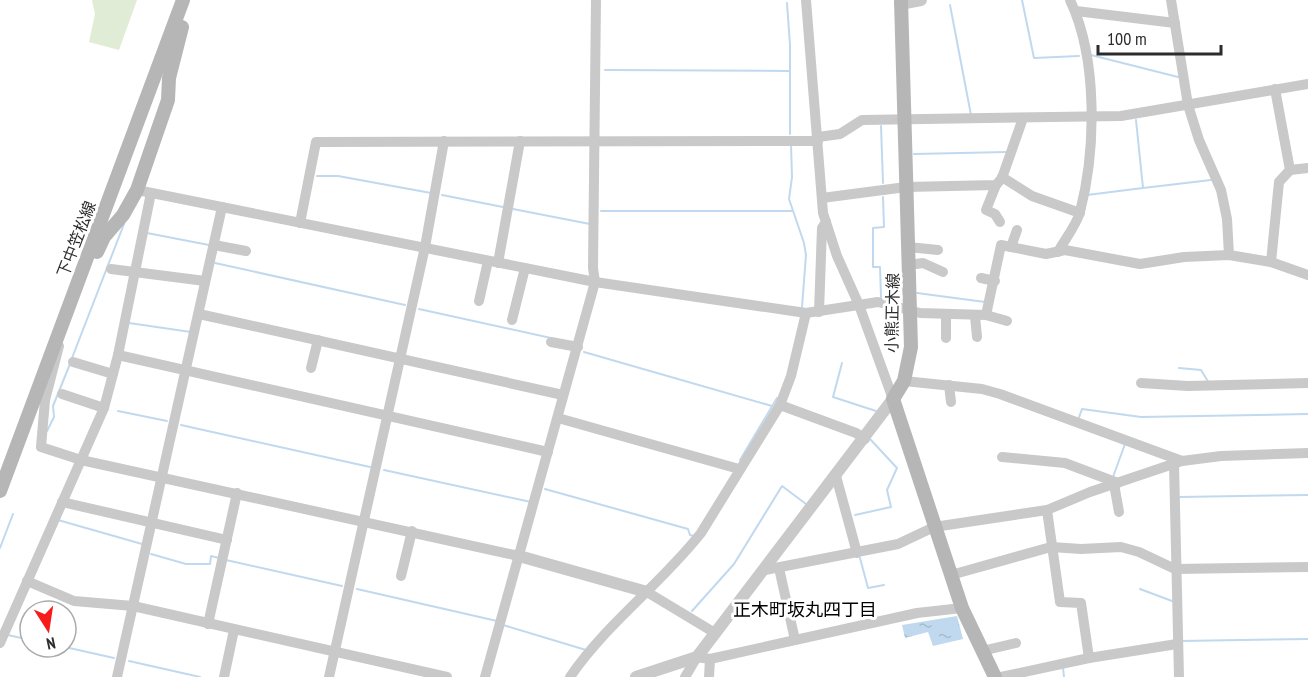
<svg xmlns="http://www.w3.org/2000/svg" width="1308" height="677" viewBox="0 0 1308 677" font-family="'PT Sans Narrow','Noto Sans JP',sans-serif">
<defs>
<pattern id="water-ripples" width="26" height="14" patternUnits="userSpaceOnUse" patternTransform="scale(1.5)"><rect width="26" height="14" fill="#c1d9ee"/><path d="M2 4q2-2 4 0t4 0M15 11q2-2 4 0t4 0" fill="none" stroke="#a6bacc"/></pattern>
</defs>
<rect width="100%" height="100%" fill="#fff"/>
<!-- grass -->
<polygon fill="#e1ecd7" points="92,0 137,0 119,50 89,42 95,14"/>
<!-- water -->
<polygon fill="url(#water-ripples)" points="957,616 963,639 933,646 928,632 905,638 902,625"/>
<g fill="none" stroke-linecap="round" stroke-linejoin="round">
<!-- stream -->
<g stroke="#c1d9ee" stroke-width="2">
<polyline points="1022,0 1034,58 1079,56"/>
<polyline points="787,3 790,45 790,134"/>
<polyline points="950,5 971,115"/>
<polyline points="1091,55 1178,77"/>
<polyline points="605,70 789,71"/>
<polyline points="1136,120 1143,188 1211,180"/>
<polyline points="881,126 883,183"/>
<polyline points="791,145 792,177 789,199 804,243 806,255 802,307"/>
<polyline points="914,154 1007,152"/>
<polyline points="317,176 338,176 431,193"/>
<polyline points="442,195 503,207"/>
<polyline points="1087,195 1143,188"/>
<polyline points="513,209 590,224"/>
<polyline points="601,211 792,211"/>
<polyline points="147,233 209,245"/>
<polyline points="215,263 405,305"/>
<polyline points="917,293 985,302"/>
<polyline points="881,297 880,267 873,267 873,228 884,227 883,197"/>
<polyline points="419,309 551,338"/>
<polyline points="129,323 191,332"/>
<polyline points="584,352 772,406"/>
<polyline points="72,358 124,224"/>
<polyline points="842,363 833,397 876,411"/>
<polyline points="1179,368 1201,370 1209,383"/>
<polyline points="118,411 167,421"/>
<polyline points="1078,420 1082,409 1141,417 1308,414"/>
<polyline points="181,425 370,467"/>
<polyline points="47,431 54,417 53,406 70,364"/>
<polyline points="740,460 777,398"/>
<polyline points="384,470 531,502"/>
<polyline points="1113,477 1125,444"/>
<polyline points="545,489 688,529 690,535 694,536"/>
<polyline points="1179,497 1308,495"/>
<polyline points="855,515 891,507 887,490 897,468 870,439"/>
<polyline points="58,520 142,544"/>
<polyline points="0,548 13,514"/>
<polyline points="151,554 186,564 210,564 211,556 219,558"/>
<polyline points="860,558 868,588 884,585"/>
<polyline points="226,560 342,586"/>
<polyline points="357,589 497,621"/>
<polyline points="1140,589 1172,601"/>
<polyline points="692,611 734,564 782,486 806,504"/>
<polyline points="503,625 586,650"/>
<polyline points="8,635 30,640"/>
<polyline points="1181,641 1308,639"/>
<polyline points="65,647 114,658"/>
<polyline points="129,661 200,677"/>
<polyline points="1063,668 1064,677"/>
</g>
<!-- minor -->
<g stroke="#c9c9c9" stroke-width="10">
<polyline points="806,0 823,213 837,256 859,305 893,399"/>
<polyline points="1171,0 1188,105 1199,140 1221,190 1227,219 1229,255"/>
<polyline points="1076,11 1175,23"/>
<polyline points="818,137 840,134 862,120 1121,116 1308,84"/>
<polyline points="1290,170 1308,168"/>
<polyline points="1002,177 1032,196 1080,213"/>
<polyline points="996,185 986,210 995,214 1000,222"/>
<polyline points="137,190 595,282 806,313 878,302 920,313 986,315 1001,245 1046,254 1065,250 1140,264 1184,257 1229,255 1271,262 1308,275"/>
<polyline points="822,198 906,187 996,185 1002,178 1023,118"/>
<polyline points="300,223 316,142 818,141"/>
<polyline points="214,245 246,251"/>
<polyline points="908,247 938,250"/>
<polyline points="1011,247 1017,230"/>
<path d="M1058 252C1065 239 1076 226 1080 212 1096 150 1098 59 1070 0"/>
<polyline points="1271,262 1279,182 1290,170 1275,89"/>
<polyline points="498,263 520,141"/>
<polyline points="909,265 923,263 943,272"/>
<polyline points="111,269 205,281"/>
<polyline points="981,278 995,281"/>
<polyline points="479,301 488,261"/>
<polyline points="819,312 822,228 826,222"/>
<polyline points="199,314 563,395"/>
<polyline points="946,314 946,338"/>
<polyline points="986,315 1007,321"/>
<polyline points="975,316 977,337"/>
<polyline points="512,320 525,268"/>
<polyline points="551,342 578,347"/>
<polyline points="59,346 45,400 41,447 81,460 519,556"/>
<polyline points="118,355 548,452"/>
<polyline points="73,362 113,374"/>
<polyline points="311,368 318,340"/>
<polyline points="904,381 982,389 1000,394 1182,461"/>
<polyline points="1141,383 1188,386 1308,383"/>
<polyline points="949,385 951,402"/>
<polyline points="62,394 104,408"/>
<polyline points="780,405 856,433 865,439"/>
<polyline points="558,418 739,469"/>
<polyline points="1002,457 1065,463 1118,483"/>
<polyline points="1174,464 1179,677"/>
<polyline points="836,476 857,553"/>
<polyline points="1114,484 1119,512"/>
<polyline points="62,502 227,540"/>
<polyline points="1047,510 1060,602 1081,603 1089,658 1177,644"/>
<polyline points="779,568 795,640"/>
<polyline points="765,570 898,544 934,527 1047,510 1090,492 1182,461 1221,456 1308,453"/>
<polyline points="951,575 1051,547 1081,549 1121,547 1139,552 1175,569 1308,567"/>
<polyline points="401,576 412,531"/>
<polyline points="27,581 74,601 133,606 447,677"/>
<polyline points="647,592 715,633"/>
<polyline points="208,624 237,493"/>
<polyline points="0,643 104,408 118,355 151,193"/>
<polyline points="982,651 1016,643"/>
<polyline points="117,677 222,207"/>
<polyline points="224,677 234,630"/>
<polyline points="329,677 425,247 444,141"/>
<polyline points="485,677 595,282 593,268 596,0"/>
<path d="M570 677C607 623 661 584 701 533L780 405 791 376 806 313"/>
<polyline points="685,677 697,657 710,659 917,613 962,608"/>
<polyline points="709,677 710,659"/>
<polyline points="1001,677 1089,658"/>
</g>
<!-- tertiary -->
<g stroke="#c9c9c9" stroke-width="12">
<polyline points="900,4 921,0"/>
<polyline points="519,556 647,592"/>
<polyline points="636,677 697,657 893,399"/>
</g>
<!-- secondary -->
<g stroke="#b6b6b6" stroke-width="14">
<polyline points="901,0 911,347 904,381 893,399 962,608 995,677"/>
<polyline points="97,252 104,237 123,215 137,190 168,100 169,78 182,27"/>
<polyline points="0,491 183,0"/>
</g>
</g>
<g text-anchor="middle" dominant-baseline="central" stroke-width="6" stroke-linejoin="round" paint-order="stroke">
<!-- street labels -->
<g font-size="16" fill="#2c2c2c" stroke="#fff">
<text transform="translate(76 239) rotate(-69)">下中笠松線</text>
<text transform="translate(892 313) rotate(-89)">小熊正木線</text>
</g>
<!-- neighbourhood labels -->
<g font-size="18" fill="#000" stroke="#fff">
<text x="805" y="609">正木町坂丸四丁目</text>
</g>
</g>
<!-- north arrow -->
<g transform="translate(48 629) rotate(168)"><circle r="28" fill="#ffffff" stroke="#ababab" stroke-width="1.5"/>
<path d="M0-4.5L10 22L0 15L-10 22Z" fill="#f71b1b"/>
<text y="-9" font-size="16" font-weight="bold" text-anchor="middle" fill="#2c2c2c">N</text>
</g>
<!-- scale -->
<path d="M1098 45v9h123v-9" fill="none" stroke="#2c2c2c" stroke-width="3"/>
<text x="1107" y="45" font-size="18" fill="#2c2c2c" stroke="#ffffff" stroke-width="4.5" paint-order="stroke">100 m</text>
</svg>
